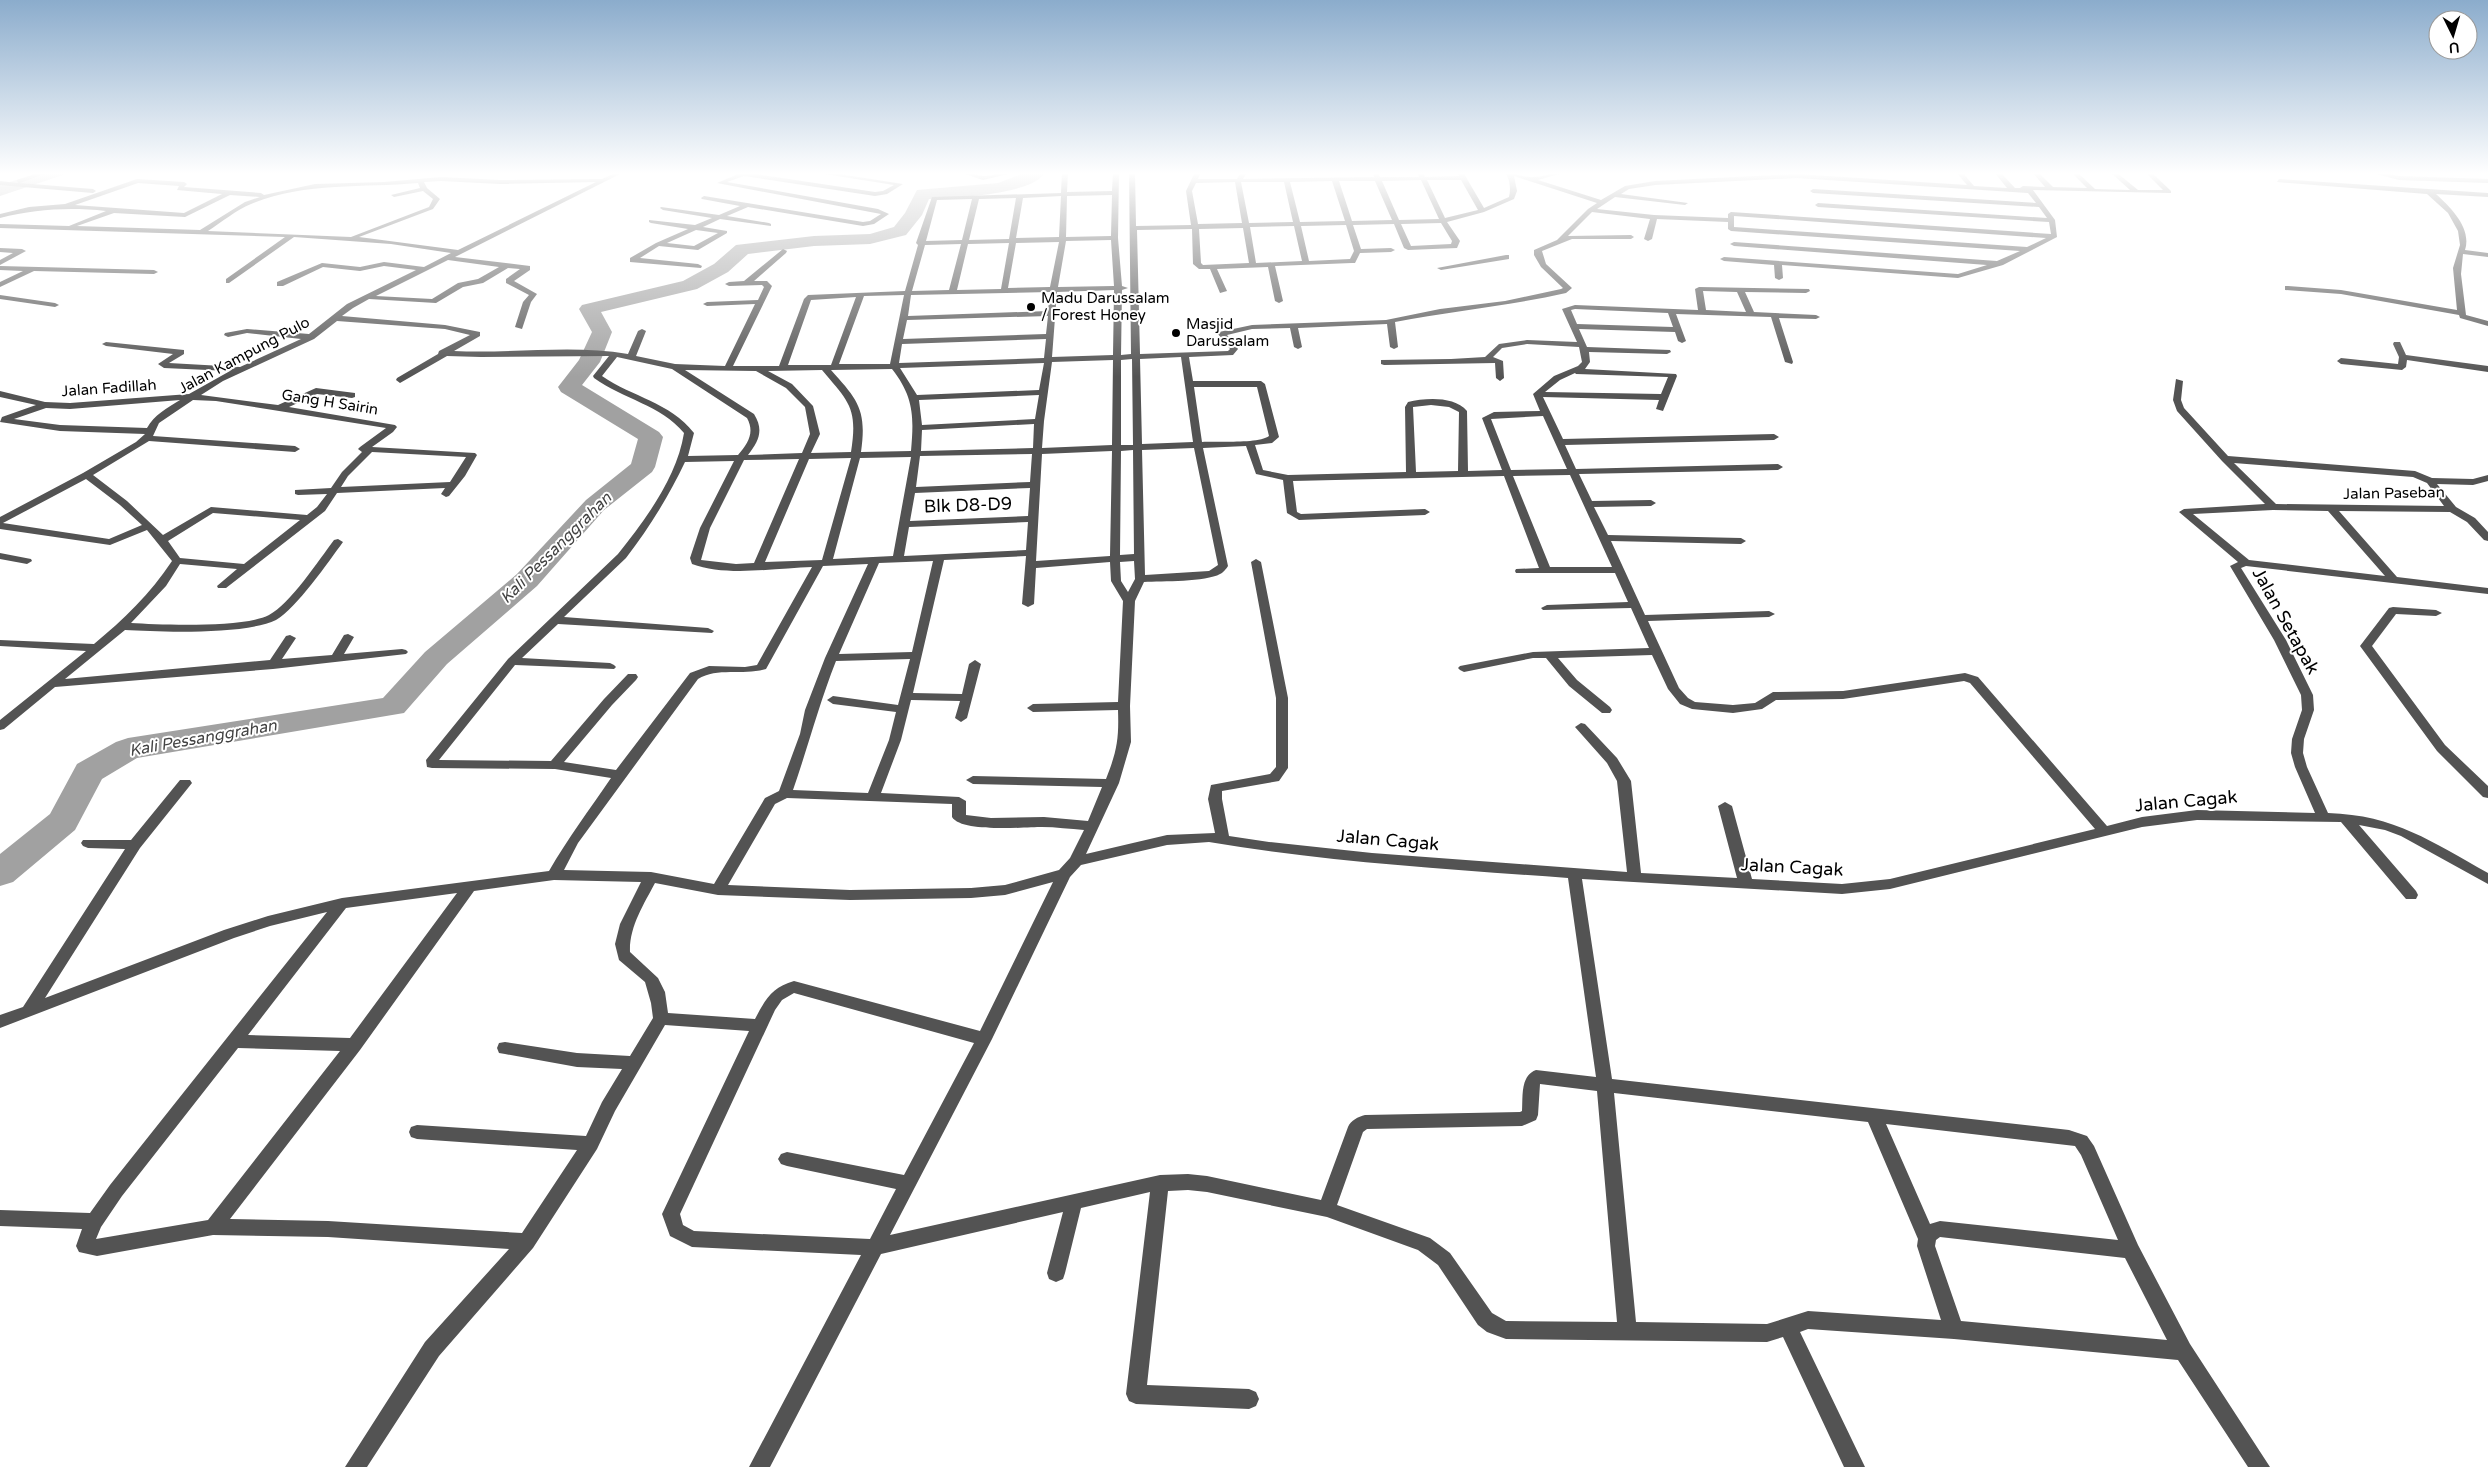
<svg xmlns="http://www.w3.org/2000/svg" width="2488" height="1467" viewBox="0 0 2488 1467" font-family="'Varela Round',sans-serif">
<rect width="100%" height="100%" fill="#fff"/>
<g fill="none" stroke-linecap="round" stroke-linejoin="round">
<!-- river -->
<g fill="#a1a1a1" fill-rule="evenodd">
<polygon points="42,172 65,172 63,175 0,196 0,185"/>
<path d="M1027 172H1046C1030 196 956 197 929 199L922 215 906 235 870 244 814 246 748 254 728 272 697 289 601 312 612 332 600 362 582 385 659 432 663 437 655 467 652 472 604 510 537 586 447 664 404 713 137 758 102 779 75 830 13 882 0 886V854L50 814 77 764 116 742 128 738 383 698 425 652 517 574 586 500 631 464 638 439 561 392 558 387 579 360 592 332 579 309 582 305 683 281 714 264 736 245 814 236 870 234 894 227 905 213 917 190 998 183Z"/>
</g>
<!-- minor -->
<g fill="#535353" fill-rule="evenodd">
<polygon points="41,172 49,172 20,183 93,189 96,191 93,193 0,185 0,181 18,183 17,180"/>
<path d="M617 172H624L455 257 530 266V270L514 281 537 294 531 302 522 329 515 327 523 302 529 295 506 283V279L520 269 508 268 483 283 463 287 436 303 369 299 353 308 342 316 445 325 480 332V336L454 351C512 354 571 344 628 354L638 331 642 329 646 331 636 356 675 364 725 366 755 304 707 306 703 304 707 302 758 300 764 287 762 285 729 286 725 284 729 282 744 281 783 249 787 251 786 253 754 281H767L772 286 733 366H779L804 299 808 295 905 291 918 245 916 243 932 197 1061 193 1062 172H1068L1067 192 1112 191 1113 172H1119L1118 238 1122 286 1128 288 1122 290 1121 355 1131 354 1129 172H1135L1136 226 1191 225 1186 191 1195 172H1201L1198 179H1237L1241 172H1247L1243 179 1374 177 1373 172H1377L1380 177H1419L1417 172H1423L1425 177 1459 176 1457 172H1463L1484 208 1509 197C1511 189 1510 177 1504 172 1514 172 1523 178 1533 177 1544 177 1554 172 1566 172L1538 180 1601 200 1625 186 1655 181 1797 174 1967 185 1956 172H1962L1974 186 2007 188 1994 172H2000L2015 188H2020L2023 186 2045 187 2032 172H2038L2053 187 2087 188 2071 172H2077L2095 189 2130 190 2110 172H2116L2138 190H2163L2145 172H2151L2171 191V193L2033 190 2055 220 2057 237 2003 265 1958 278 1782 265 1783 278 1779 280 1775 278 1774 265 1724 261 1720 259 1724 257 1958 274 1987 265 1734 246 1730 244 1734 242 1997 261 2020 251 1731 231 1728 229V222L1657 219 1652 239 1648 241 1644 239 1650 219 1592 212 1568 236 1631 235 1634 237 1631 239H1572L1542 251 1546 264 1572 288 1566 293C1509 306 1452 311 1395 322L1398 347 1394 349 1390 347 1387 324 1298 328 1302 347 1298 349 1294 347 1290 328 1252 329 1227 335 1238 349 1233 355 1189 357 1193 381H1261L1265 384 1279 437 1272 443 1255 445 1263 470 1288 475 1406 472 1405 407 1408 402C1426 398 1454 396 1467 411L1468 471 1502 470 1482 418 1494 412 1540 411 1533 394 1554 376 1578 366 1582 362 1579 347 1527 344 1502 348 1493 357 1503 361 1504 378 1500 381 1496 378 1495 363 1384 365 1381 364V360L1451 359 1485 357 1499 344 1527 340 1577 342 1562 309 1575 305 1698 310 1695 289 1699 287 1809 289 1810 291 1806 293 1745 292 1754 312 1816 315 1820 317 1816 319 1779 318 1793 362 1792 364 1785 362 1771 317 1676 314 1686 341 1682 343 1678 341 1675 332 1579 329 1587 347 1670 350 1671 352 1667 354 1589 352 1590 362 1585 369 1676 374 1677 376 1663 411 1656 409 1659 400 1543 397 1563 439 1774 434 1779 437 1774 440 1565 445 1576 469 1778 464 1783 467 1778 470 1579 474 1592 501 1651 500 1656 503 1651 506 1594 507 1608 535 1741 538 1746 541 1741 544 1611 541 1645 615 1769 611 1775 614 1769 617 1648 621 1679 688 1688 698 1695 702 1733 705 1755 703 1773 692 1843 691 1965 673 1978 677 2107 826 2142 817 2197 810 2315 813 2295 767 2291 753 2292 739 2302 710 2301 695 2274 640 2230 566 2238 562 2179 512 2184 509 2265 504 2222 461 2177 411 2173 400 2176 379 2183 381 2181 400 2184 408 2228 456 2415 471 2432 478 2473 479 2488 475V481L2473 485 2437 484 2456 507 2475 518 2488 532V541L2484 540 2467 522 2450 512 2339 511 2397 577 2488 588V594L2246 566 2241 568 2286 640 2313 695 2314 710 2304 739 2303 753 2307 767 2328 813C2395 815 2432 842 2488 873V884L2401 836 2385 830 2359 825 2416 891 2418 895 2416 899H2406L2341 822 2197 820 2142 827 1890 889 1842 894 1582 879 1612 1079 2069 1130 2087 1136 2094 1146 2138 1245 2190 1344 2270 1467H2248L2178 1360 1954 1339 1808 1329 1800 1332 1865 1467H1844L1783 1337 1767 1342 1506 1339 1487 1332 1478 1325 1438 1265 1418 1250 1327 1217 1207 1192 1188 1190 1168 1191 1147 1385 1249 1389 1256 1392 1259 1399 1256 1406 1249 1409 1136 1404 1129 1401 1126 1394 1150 1192 1081 1208 1065 1273 1063 1279 1056 1282 1049 1279 1047 1273 1063 1212 881 1254 770 1467H749L861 1255 692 1247 670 1236 662 1214 749 1031 665 1025 615 1111 597 1149 533 1248 439 1356 367 1467H345L425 1342 509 1249 328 1237 213 1235 97 1256 79 1252 76 1246 82 1229 0 1226V1210L90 1213 110 1185 327 912 270 926 234 938 0 1028V1015L23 1007 125 849 88 848 83 846 81 843 83 840H131L180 780H190L192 783 140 848 45 998 224 930 268 916 342 898 549 871C568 838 590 809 611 778L555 769 432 768 427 767 426 760 508 659 618 554C646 519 677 477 684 433 661 405 623 399 594 378L593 376 609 356 481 357 447 356 400 383 396 380 397 378 438 354 439 351 470 335 445 329 337 321 314 339 223 381 201 395 278 405 316 388 355 393V397L352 398 317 394 289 407 395 425 397 427 393 432 372 447 475 453 477 455 465 476 449 496 446 497 441 494 445 488 337 493 325 511 226 588H218L217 586 237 569 180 564 166 586 131 623C162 625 244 628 269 615 290 604 319 560 334 540L338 539 343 542C329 561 296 609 276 620 245 635 161 632 125 630L65 679 270 660 286 636 290 635 296 638 282 659 332 655 344 635 348 634 354 637 344 654 402 649 406 650 408 652 406 654 273 669 55 687 4 729 0 730V720L86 651 0 646V640L94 644C124 619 150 594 172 561L147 530 110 545 0 529V517L83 473 136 442 145 434 60 431 0 422 2 417 36 405 0 397V391L45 402 70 403 189 394 230 371 164 368 158 364 173 354 106 346 102 344 106 342 184 350V354L169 363 240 367 301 339 247 333 228 337 224 335 225 333 247 329 309 334 347 304 416 270 384 266 360 271 323 267 283 286H277V282L322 263 360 267 384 262 424 267 451 253 391 244 294 237 229 283H226V279L285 237 0 228V224L69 226 106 211C69 207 36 209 0 218V214L29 207 65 204 137 179 184 182 187 184 184 187 261 193 264 195 315 184 384 182 441 177 500 180 602 179ZM1514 176 1597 203 1588 209 1557 240 1534 250V255L1541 267 1563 288 1561 289 1505 301 1440 309 1386 320 1252 325 1219 332 1218 334 1230 349 1228 351 1140 354 1137 230 1192 229 1193 264 1199 269H1210L1220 293 1227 291 1217 269 1268 267 1275 301 1279 303 1283 301 1275 266 1352 263H1355L1360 253 1391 252 1395 250 1391 248 1361 249 1353 225 1394 224 1404 248 1408 250 1457 248 1460 241 1447 222 1484 212 1514 199 1517 191ZM1797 178 2028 193 2036 203 1813 189 1810 191 1813 193 2039 207 2047 218 1818 203 1815 205 1818 207 2049 222 2051 234 1731 212 1728 214V218L1654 215 1597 209 1615 197 1685 205 1688 203 1621 194 1629 189 1655 185ZM1421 180 1439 219 1399 220 1382 181ZM1427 180H1461L1478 210 1445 218ZM441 181 500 184 596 182 458 250 359 237 433 209 440 199 427 188 424 182ZM1332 181 1345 221 1300 222 1290 182ZM1339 181H1375L1392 220 1352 221ZM1235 182 1242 223 1198 224 1192 191 1196 183ZM1241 182H1284L1293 222 1249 223ZM138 183 179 186 177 190 222 194 184 213 75 205ZM418 183 420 188 391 195 394 197 423 191 433 199 429 207 351 237 208 231C222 222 236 210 251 204 303 182 362 188 418 183ZM230 195 260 197 245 202 200 230 77 226 114 213 185 217ZM1112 195 1111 236 1066 237 1067 196ZM1061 196 1059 237 1016 238 1023 198ZM1016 198 1009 239 969 240 979 199ZM972 199 962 240 926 241 937 200ZM1734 216 2046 238 2027 247 1734 227ZM1441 223 1452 241 1451 244 1411 246 1401 224ZM1346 225 1354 251 1350 259 1309 261 1301 226ZM1294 226 1302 261 1256 263 1250 227ZM1243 228 1249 263 1203 265 1201 263 1199 229ZM1111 240 1114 286 1058 287 1066 241ZM1059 242 1050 287 1008 288 1016 243ZM1009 243 1001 289 957 290 968 244ZM961 244 949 290 912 291 925 245ZM448 260 499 267 478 279 458 283 432 299 376 296ZM1114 290 1113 355 1052 357 1057 292ZM1703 291 1737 292 1746 312 1706 310ZM1050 292 1048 311 908 316 911 295ZM904 295 890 364H839L864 296ZM856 297 831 365H788L811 300ZM1575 309 1668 313 1673 327 1577 324 1571 310ZM1048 316 1046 334 903 339 907 320ZM1046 339 1044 358 899 363 902 344ZM617 357 672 369 747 418C755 433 748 443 738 455L688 456 694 433C670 402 632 397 602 376ZM1181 357 1193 442 1142 444 1140 359ZM1132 359 1133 445H1121V360ZM1113 360 1112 445 1042 448 1044 421 1052 362ZM1044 363 1039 390 917 395 900 368ZM892 369C914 397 914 417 911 451L861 452C867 410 858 400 831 370ZM685 370 756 371 786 388 805 407 810 434 802 453 748 455C759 441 764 430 754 414ZM822 370C849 402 858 408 851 452L811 453 820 434 813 406 792 384 768 371ZM1575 373 1576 374 1668 377 1661 394 1545 392 1560 380ZM1194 387H1257L1269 436C1258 444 1217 441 1202 442ZM1039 395 1035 419 922 425 919 400ZM180 400C167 408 154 415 147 428L60 425 14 419 46 408 70 409ZM193 400 216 401 386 428 360 447 358 449 362 452 342 472 331 488 295 490V494L298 495 327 494 317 507 307 515 211 507 163 535 127 501 93 475 149 441 295 452 300 449 295 446 153 436 159 423ZM1431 405 1449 407 1459 412 1458 471 1416 472 1413 407ZM1543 416 1567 469 1511 470 1491 419ZM1034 424 1033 448 921 451 922 430ZM1246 446 1256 474 1283 480 1287 513 1299 520 1425 515 1430 512 1425 509 1301 514 1297 512 1293 481 1504 476 1539 568 1516 569 1515 571 1516 573H1615L1628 602 1547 605 1541 608 1543 610 1631 608 1649 648 1533 652 1460 666 1458 668 1460 670 1464 672 1533 658H1546L1569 686 1602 713H1610L1612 710 1610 707 1577 680 1558 658 1652 655 1668 689 1680 704 1692 709 1733 713 1762 709 1776 700 1843 699 1964 681 1970 683 2095 829 1890 879 1842 884 1752 879 1732 806 1725 802 1718 806 1737 878 1641 873 1631 781 1617 758 1585 724 1581 723 1575 727 1607 763 1617 781 1627 872 1372 853 1269 842 1229 836 1222 799V791L1279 781 1288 768V698L1261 562 1256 559 1251 562 1276 698V767L1270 774 1211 785 1208 799 1215 833 1167 835 1086 854 1119 783 1131 742 1130 706 1135 601 1144 582C1162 581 1206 582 1220 574 1223 573 1226 569 1228 566L1203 448ZM1194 448 1218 565 1209 571 1145 575 1142 450ZM1133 450 1134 554 1120 555 1121 451ZM1112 451 1110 556 1036 561 1042 454ZM372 452 466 457 450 482 341 487 348 476ZM1032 454 1030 482 916 487 920 456ZM911 457 893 556 833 559 860 458ZM851 458 822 560 765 562 809 459ZM799 459 754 563 736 564 701 560 710 528 744 460ZM734 461 700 528 690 558 692 564C726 577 776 568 812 567L757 665 745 667 709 666 690 673 616 770 564 762 612 705 636 680 638 677 636 674H628L604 699 551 761 439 760 515 665 614 669 616 667 614 665 610 663 522 658 558 624 712 633 714 631 708 628 564 617 626 558C649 528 669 496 685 462ZM2234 463 2413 477 2427 483 2444 506 2276 504ZM1570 475 1612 567H1550L1513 476ZM86 479 120 505 142 525 109 539 3 523ZM1030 488 1028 516 910 521 915 493ZM2273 510 2328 511 2385 576 2249 560 2193 514ZM213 513 300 520 244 564 180 558 168 541ZM1028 522 1026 550 904 556 909 527ZM1026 556 1022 604 1028 607 1034 604 1036 568 1110 562 1111 581 1123 601 1118 702 1033 704 1027 708 1033 712 1118 710C1119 739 1117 751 1106 779L973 776 966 780 973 784 1102 787 1088 821 1044 817 991 818 966 815V801L959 797 881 793 901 740 911 700 960 701 955 718 961 722 967 718 981 664 975 660 969 664 962 694 913 693 944 560ZM933 561 912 652 839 654 879 563ZM1134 561 1135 579 1128 592 1121 581 1120 562ZM868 564 825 658 805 710 800 734 779 791 765 798 714 884 651 872 564 870 578 843 698 679C718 667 744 676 766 669L823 566ZM910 659 898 705 833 696 827 700 833 704 896 712 889 740 868 793 793 790C808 747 819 704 836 661ZM787 798 952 804V817C962 833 1024 827 1042 827 1056 827 1070 829 1084 830L1070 858 1059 870 1005 885 971 888 850 890 728 885 775 804ZM1209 842C1328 862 1448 869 1568 878L1596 1077 1536 1070C1520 1076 1523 1097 1522 1111L1520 1112 1365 1115C1358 1117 1351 1120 1348 1127L1321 1200 1207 1176 1188 1174 1160 1175 890 1235 992 1039 1070 877 1081 865 1167 845ZM554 880 641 882 620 924 615 944 619 960 645 982 651 1003 653 1018 630 1056 577 1053 505 1042 499 1043 497 1048 499 1053 505 1054 577 1067 622 1069 602 1102 586 1136 417 1125 411 1127 409 1132 411 1137 417 1139 577 1150 522 1233 328 1221 230 1219 360 1050 474 891ZM1053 882 980 1031 794 981C772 987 765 1000 755 1019L668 1013 665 992 658 978 630 952C629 927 644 904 655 883L718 895 850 900 971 898 1005 895ZM457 893 350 1038 248 1035 346 908ZM794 993 974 1043 904 1175 787 1152 781 1154 778 1159 781 1164 787 1166 896 1189 870 1239 694 1231 683 1225 680 1214 775 1010 782 1000ZM238 1048 340 1051 208 1220 96 1239 101 1227 122 1196ZM1540 1084 1597 1091 1617 1322 1506 1321 1492 1313 1450 1253 1430 1238 1337 1205 1363 1132 1367 1129 1522 1126 1536 1120 1538 1115ZM1614 1093 1868 1122 1918 1239 1917 1246 1941 1320 1808 1311 1767 1324 1636 1322ZM1886 1124 2075 1146 2081 1155 2118 1240 1940 1221 1930 1224ZM1940 1237 2125 1258 2167 1340 1961 1321 1935 1246 1936 1240Z"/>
<path d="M743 172 875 192 883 191 894 185 812 172H826L903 184 887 194 875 196 744 176 727 182 878 209 889 214 874 224 863 226 748 207 727 216 769 223 771 224V226L720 219 703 227 727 231V233L698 250 659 246 640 258 698 264 702 266 701 268 630 262V258L656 243 688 229 651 223 649 222V220L695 225 712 218 663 210 660 208 661 207 719 215 740 206 702 199 701 198 704 196 863 222 870 221 881 214 717 183ZM696 230 718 233 694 246 667 243Z"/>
<path d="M959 172C968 171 975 176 984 176 995 176 1006 171 1017 172L983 180Z"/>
<polygon points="2369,172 2379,172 2399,176 2488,179 2488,183 2399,180"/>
<path d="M2279 179 2488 193V197L2436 194C2451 208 2472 228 2465 250L2488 253V257L2463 254 2461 274 2466 315 2488 321V326L2460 318 2459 315 2341 294 2285 290V286H2288L2341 290 2457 310 2453 268 2460 245 2458 231 2448 213 2427 194 2277 182Z"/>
<polygon points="0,248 22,249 26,251 0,265 0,260 13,253 0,252"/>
<polygon points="1506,255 1509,255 1509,259 1441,270 1437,268"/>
<polygon points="0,266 154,270 158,272 154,274 34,271 0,287 0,282 23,271 0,270"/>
<polygon points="0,295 55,303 59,305 55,307 0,299"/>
<polygon points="2394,342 2400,342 2406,355 2488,366 2488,372 2407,360 2406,367 2402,370 2341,364 2337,361 2341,358 2398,364 2399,357 2393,344"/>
<polygon points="0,553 31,559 32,561 27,564 0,559"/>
<polygon points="2393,607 2436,610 2442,613 2436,616 2396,614 2372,646 2445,745 2488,786 2488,798 2483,797 2437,751 2360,646 2389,608"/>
</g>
</g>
<!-- sky -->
<linearGradient id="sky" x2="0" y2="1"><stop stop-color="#8baccc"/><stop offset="0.46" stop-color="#fff"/><stop offset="1" stop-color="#fff" stop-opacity="0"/></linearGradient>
<rect width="2488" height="377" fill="url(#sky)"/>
<!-- markers -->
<g fill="#000" stroke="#fff" stroke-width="2">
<circle cx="1031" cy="307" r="5"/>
<circle cx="1176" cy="333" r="5"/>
</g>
<g text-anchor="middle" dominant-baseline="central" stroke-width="4" stroke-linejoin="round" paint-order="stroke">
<!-- far-poi labels -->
<g font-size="15" fill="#000" stroke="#fff" text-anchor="start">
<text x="1041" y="298">Madu Darussalam<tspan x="1041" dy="17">/ Forest Honey</tspan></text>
<text x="1186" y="324">Masjid<tspan x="1186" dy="17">Darussalam</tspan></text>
</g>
<!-- far-street labels -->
<g font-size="15" fill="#000" stroke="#fff">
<text transform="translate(244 355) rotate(-28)">Jalan Kampung Pulo</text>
<text transform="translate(109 388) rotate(-4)">Jalan Fadillah</text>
<text transform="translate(330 402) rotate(9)">Gang H Sairin</text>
<text transform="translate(2394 493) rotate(-1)">Jalan Paseban</text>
</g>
<!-- far-water labels -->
<g font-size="16" font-style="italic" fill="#424242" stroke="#fff">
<text transform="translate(556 548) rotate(-45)">Kali Pessanggrahan</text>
<text transform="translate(203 738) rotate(-10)">Kali Pessanggrahan</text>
</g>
<!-- street labels -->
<g font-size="18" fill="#000" stroke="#fff">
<text transform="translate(968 505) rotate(-2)">Blk D8-D9</text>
<text transform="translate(2286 621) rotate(61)">Jalan Setapak</text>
<text transform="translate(2186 801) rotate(-5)">Jalan Cagak</text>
<text transform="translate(1388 840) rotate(5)">Jalan Cagak</text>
<text transform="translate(1792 867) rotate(3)">Jalan Cagak</text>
</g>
</g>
<!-- north arrow -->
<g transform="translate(2453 35) rotate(175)"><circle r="24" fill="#ffffff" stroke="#999999"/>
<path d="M0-4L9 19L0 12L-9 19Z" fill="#000000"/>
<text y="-8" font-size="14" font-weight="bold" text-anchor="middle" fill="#000000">U</text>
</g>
</svg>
